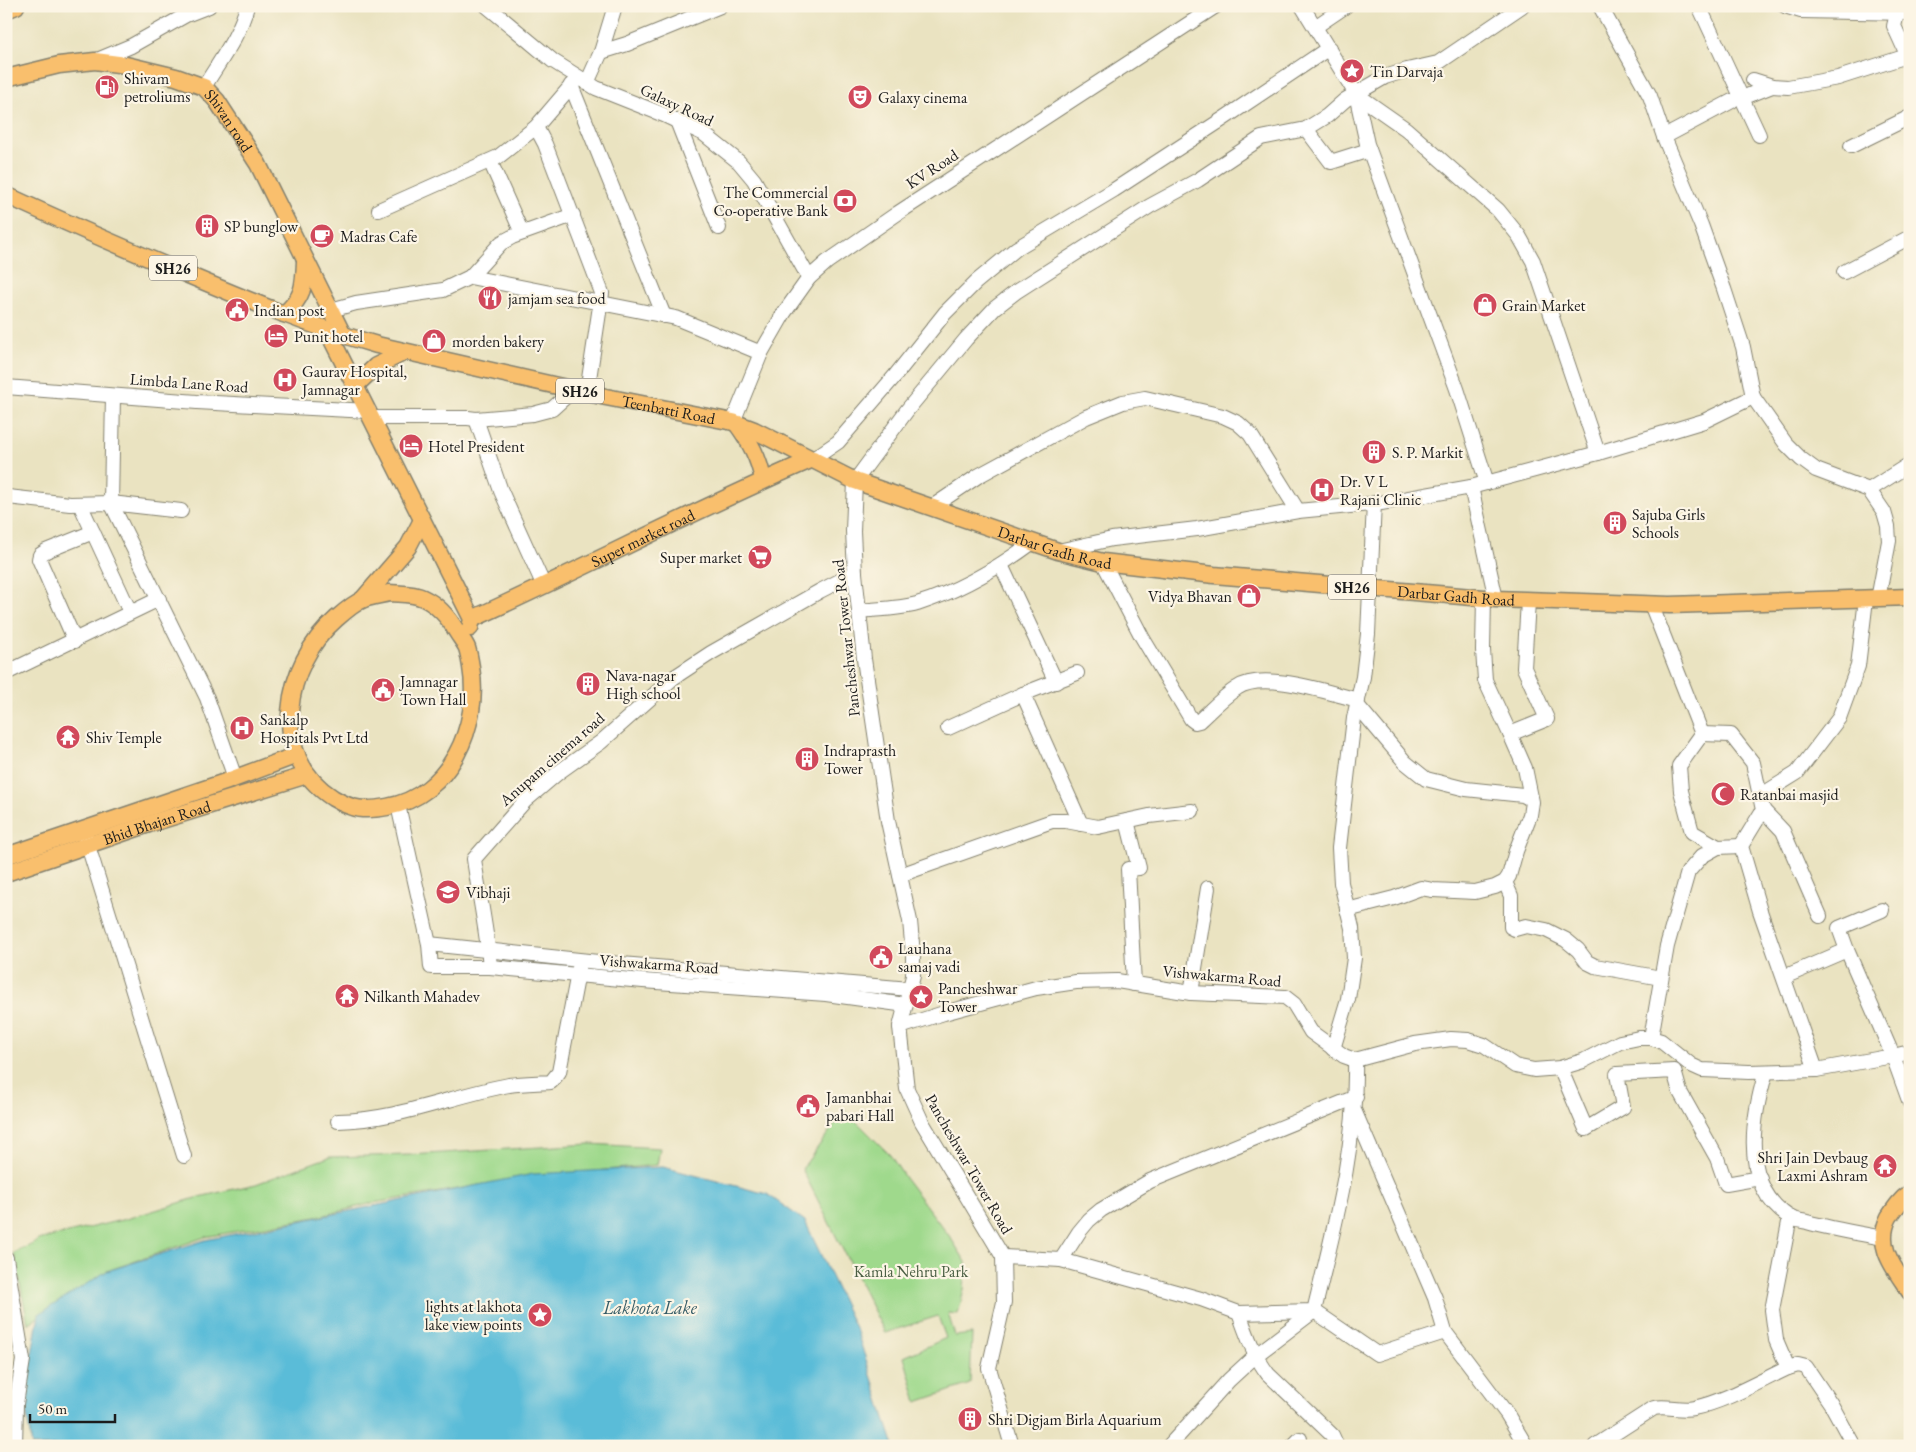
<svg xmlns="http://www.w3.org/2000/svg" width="1916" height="1452" viewBox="0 0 1916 1452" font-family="'EB Garamond',serif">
<rect width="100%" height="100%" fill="#fcf5e5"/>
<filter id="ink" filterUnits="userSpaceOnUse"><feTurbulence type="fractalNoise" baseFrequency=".02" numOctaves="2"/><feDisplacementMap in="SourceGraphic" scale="10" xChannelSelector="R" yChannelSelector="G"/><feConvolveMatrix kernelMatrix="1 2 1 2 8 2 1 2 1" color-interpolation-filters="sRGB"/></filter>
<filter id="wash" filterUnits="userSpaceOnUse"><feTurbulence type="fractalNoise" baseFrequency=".0096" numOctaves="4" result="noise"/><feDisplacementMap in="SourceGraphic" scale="20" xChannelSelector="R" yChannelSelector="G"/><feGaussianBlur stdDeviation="1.12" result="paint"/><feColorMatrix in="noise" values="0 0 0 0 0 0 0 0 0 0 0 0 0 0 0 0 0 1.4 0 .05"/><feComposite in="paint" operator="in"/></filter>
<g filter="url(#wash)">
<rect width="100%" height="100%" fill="#eae3c1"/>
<!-- green -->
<g fill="#9fd98c" stroke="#5e7a54">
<polygon points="845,1110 890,1155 907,1181 950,1237 966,1262 964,1290 958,1314 948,1313 955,1336 972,1334 970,1384 917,1402 904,1357 946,1338 938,1316 885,1333 802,1169"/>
<polygon points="590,1144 660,1148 657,1165 523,1178 373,1203 321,1216 205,1237 107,1271 28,1324 14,1253 33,1244 38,1240 126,1219 199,1197 256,1184 329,1157 410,1155"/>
</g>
<!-- water -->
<polygon fill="#5abcd8" stroke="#3b6c7a" points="663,1167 767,1194 805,1221 857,1332 894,1446 32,1446 24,1398 39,1314 107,1271 205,1240 533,1174"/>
</g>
<g filter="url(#ink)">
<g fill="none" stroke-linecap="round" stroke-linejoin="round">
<defs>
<g id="minor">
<polyline points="487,6 553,61 596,88 664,115 704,134 739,162 754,180 809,278"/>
<polyline points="1302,6 1356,94 1367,144 1457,389 1487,483"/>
<polyline points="1600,6 1650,96 1664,137 1701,225 1724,289 1743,347 1753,397 1786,444 1801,459 1816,470 1869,490 1884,512 1888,526 1889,541 1878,599"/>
<polyline points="1699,6 1759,135"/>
<polyline points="1785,6 1801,11 1910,13"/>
<polyline points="1899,6 1894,26 1910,61"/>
<polyline points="1315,27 1346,6"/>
<polyline points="601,52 627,44 720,6"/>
<polyline points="95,61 131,46 186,15 209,6"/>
<polyline points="1753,80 1772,86 1788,87 1838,78 1907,56"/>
<polyline points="587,83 601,52 615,6"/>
<polyline points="571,85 664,316"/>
<path d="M204 87C219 62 240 35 247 6"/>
<polyline points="1742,98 1772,86"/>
<polyline points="677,121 719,228"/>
<polyline points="536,127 545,144 602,293 587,392"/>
<polyline points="1306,129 1331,162 1369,150"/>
<polyline points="1664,137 1732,101"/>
<polyline points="1851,146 1910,117"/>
<polyline points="490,161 522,233"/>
<polyline points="379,210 498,157 536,127 577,79"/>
<polyline points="1844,272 1910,237"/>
<polyline points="470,277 676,318 761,353"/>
<polyline points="331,310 356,303 443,290 470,277 501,243 512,237 573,215"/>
<polyline points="6,387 197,402 369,411"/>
<polyline points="113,396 111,503 207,698 235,778"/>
<polyline points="373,418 468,418 476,419 533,414 552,409 573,390"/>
<polyline points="476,419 501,491 544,586"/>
<polyline points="733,422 761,353 784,313 809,278 827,262 898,213 1216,6"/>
<polyline points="1598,453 1704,421 1753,397"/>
<polyline points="813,459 838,442 894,377 945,313 976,282 1017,248 1114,190 1223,119 1329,48"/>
<polyline points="1471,487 1496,599"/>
<polyline points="1869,490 1910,464"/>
<polyline points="8,497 70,504 111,503 181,511"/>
<polyline points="80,504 130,612"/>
<polyline points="932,507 978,476 1086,417 1123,402 1145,398 1223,416 1238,423 1250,434 1298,511"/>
<polyline points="1058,551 1112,539 1197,529 1298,511 1381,503 1471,487 1598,453 1533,261 1519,236 1498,210 1406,129 1356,94"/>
<path d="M1103 562 1142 637 1191 719 1195 722 1199 721C1211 710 1223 697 1237 688 1263 670 1329 693 1358 700"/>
<polyline points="1001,565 1056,682"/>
<polyline points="1484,598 1483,650 1485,680 1510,734 1547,719 1524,668 1528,601"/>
<polyline points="1651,604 1702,734"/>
<path d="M859 611C877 609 899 609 917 604 959 591 998 568 1033 542"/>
<polyline points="75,641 39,559 40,555 46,551 93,532"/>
<polyline points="6,673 159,599"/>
<polyline points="1077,673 1023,694 1081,824"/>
<polyline points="1357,705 1405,762 1426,779 1466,789 1523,795 1531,799"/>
<polyline points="948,728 1023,694"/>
<polyline points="1702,734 1731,735 1753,763 1763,810 1741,846 1760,911 1816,1070"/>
<polyline points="1702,734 1679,766 1681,791 1692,832 1718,847 1741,846"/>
<polyline points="1760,796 1797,773 1839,718 1858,666 1866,599"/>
<polyline points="398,805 429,944 431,967 490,967 643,981 826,994 906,1005"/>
<polyline points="1763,810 1783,831 1820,916"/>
<polyline points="1127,821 1139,868 1128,869 1134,984"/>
<polyline points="85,836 184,1156"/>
<polyline points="900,875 1052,821 1066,821 1098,827 1149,816 1192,811"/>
<polyline points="1505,882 1511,896 1511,927 1515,929 1526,926 1546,930 1566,940 1578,950 1587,962 1595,966 1661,978"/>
<polyline points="1347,910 1394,898 1421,888 1433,890 1475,892 1495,887 1505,882 1509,876 1516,851 1530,815 1532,802 1525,768 1510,734"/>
<polyline points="429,944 598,962 910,989"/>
<polyline points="1847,950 1893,1056 1910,1052"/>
<path d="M490 967C487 931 479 895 474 859L525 801 559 772 601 742 673 678 711 653 820 591 855 573"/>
<polyline points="1784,977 1847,950 1839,928 1882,910"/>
<polyline points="1191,993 1208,888"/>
<polyline points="900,1027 944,1013 1036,988 1076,982 1117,981 1191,993 1285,997 1294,1004 1311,1032 1344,1056 1355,1060 1415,1044 1451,1039 1468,1040 1484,1045 1515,1066 1534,1070 1560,1068 1583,1061 1620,1042 1639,1038 1651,1038 1661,1041 1691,1065 1702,1070 1749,1072 1816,1070 1893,1056 1910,1103"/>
<polyline points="1651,1038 1667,946 1688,872 1702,856 1718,847"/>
<polyline points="1333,1049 1348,999 1354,958 1352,928 1341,883 1339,848 1354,718 1363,677 1368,634 1374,503"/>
<polyline points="1560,1068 1586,1129 1623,1107 1617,1074 1674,1071 1680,1092 1717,1158 1726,1184 1760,1178"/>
<path d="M1766 1072C1752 1118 1740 1185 1789 1217 1794 1220 1802 1221 1807 1222 1832 1229 1857 1233 1883 1238"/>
<polyline points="1354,1110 1435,1298 1445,1332 1507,1414 1526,1446"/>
<path d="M338 1121C398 1120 451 1096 509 1085 523 1083 537 1083 551 1082L559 1072 579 968"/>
<path d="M1003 1257 1061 1260 1201 1299 1239 1313 1314 1311C1334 1228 1357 1147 1355 1060"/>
<polyline points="6,1258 23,1360 16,1404 15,1446"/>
<polyline points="1061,1260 1079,1232 1089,1220 1101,1210 1150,1181 1356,1097"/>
<path d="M1239 1313C1247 1335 1254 1356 1268 1374L1332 1435 1337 1446"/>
<polyline points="1788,1368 1776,1340 1772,1310 1790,1217"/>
<polyline points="1012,1446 989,1368 1004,1302 1003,1257 922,1122 907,1089 900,1027 913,976 913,954 910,921 888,821 864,659 855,573 853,531 855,481 908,409 966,339 995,308 1017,291 1150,206 1198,180 1261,138 1306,129 1327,116 1345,100 1385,77 1407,70 1438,63 1522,6"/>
<polyline points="1169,1446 1229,1380 1255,1356 1314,1311 1377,1354 1445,1332"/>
<polyline points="1293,1446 1300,1439"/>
<path d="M1595 1446 1654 1408C1667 1405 1680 1411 1694 1408 1726 1401 1758 1382 1788 1368L1798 1365 1806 1367 1831 1404 1854 1446"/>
</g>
<g id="major">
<polyline points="6,10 16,6"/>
<path id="s1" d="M6 78 59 65 95 61 126 65 176 77 204 87 217 101 258 164 343 335"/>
<path id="s2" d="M6 195C64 222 122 247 181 272 245 299 309 326 377 345L606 397 733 422 754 430 855 481 1058 551 1103 562 1214 575 1496 599 1670 605 1910 597"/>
<path d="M284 314C304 297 304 286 305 261"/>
<polyline points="327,330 472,619 470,628"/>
<polyline points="356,385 376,366 405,352"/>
<path d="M737 424C750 442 759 458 763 480"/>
<path d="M389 593C400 594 413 593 423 598 438 605 449 618 457 632 460 637 465 643 467 648 469 654 470 661 471 667 481 725 450 796 387 807 364 811 353 810 333 798 267 756 284 664 336 619 344 612 354 603 364 599 372 596 381 595 389 593Z"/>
<polyline points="363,599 408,547 422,520"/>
<path id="s3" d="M472 619C587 567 698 508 813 459"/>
<polyline points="6,856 225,782 297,755"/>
<path id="s4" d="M6 873 149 824 307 775"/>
<path d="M1910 1193C1901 1199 1895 1208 1889 1217 1874 1246 1895 1269 1910 1292"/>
</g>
</defs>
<!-- minor casing -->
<use href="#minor" stroke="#83806e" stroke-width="16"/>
<!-- major casing -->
<use href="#major" stroke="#83806e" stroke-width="19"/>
<!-- minor -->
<use href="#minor" stroke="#fff" stroke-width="14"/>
<!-- major -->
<use href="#major" stroke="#f9bf6d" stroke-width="16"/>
</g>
</g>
<!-- icons -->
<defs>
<symbol id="sight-disc" viewBox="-11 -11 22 22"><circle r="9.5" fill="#d1495b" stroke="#fcf5e5"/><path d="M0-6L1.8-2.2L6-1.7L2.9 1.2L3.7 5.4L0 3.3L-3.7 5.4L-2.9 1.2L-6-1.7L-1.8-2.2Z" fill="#fff"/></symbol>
<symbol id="fuel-disc" viewBox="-11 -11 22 22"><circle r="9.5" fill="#d1495b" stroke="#fcf5e5"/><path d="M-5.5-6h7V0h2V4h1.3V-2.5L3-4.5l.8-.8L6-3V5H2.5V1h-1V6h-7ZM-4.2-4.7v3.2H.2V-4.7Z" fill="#fff"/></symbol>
<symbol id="theatre-disc" viewBox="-11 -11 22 22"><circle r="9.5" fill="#d1495b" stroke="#fcf5e5"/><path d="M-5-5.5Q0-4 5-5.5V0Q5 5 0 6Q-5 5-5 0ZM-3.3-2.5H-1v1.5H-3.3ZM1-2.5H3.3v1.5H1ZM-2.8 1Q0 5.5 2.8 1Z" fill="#fff"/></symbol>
<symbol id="bank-disc" viewBox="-11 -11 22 22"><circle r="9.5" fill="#d1495b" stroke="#fcf5e5"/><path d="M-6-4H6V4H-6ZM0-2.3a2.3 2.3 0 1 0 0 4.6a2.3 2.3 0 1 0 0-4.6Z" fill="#fff"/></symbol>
<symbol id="building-disc" viewBox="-11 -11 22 22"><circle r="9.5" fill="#d1495b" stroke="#fcf5e5"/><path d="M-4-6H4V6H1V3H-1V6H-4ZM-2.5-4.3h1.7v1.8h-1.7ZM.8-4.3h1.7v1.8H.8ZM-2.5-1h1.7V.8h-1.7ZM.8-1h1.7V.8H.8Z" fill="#fff"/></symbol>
<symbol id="cafe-disc" viewBox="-11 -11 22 22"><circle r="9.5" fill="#d1495b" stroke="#fcf5e5"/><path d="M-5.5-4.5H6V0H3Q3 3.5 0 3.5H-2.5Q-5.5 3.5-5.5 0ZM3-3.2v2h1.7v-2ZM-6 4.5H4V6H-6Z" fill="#fff"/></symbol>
<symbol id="restaurant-disc" viewBox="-11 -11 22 22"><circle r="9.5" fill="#d1495b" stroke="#fcf5e5"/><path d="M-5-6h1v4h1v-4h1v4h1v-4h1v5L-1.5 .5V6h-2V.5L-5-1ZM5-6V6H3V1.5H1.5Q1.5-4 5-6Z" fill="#fff"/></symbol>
<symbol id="shop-disc" viewBox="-11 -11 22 22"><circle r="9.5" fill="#d1495b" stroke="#fcf5e5"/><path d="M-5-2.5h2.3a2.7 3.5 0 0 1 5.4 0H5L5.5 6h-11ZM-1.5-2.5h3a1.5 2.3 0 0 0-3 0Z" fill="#fff"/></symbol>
<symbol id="civic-disc" viewBox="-11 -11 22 22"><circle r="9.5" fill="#d1495b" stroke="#fcf5e5"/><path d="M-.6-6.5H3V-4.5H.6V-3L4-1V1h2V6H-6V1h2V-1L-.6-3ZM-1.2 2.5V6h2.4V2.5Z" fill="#fff"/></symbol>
<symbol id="hotel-disc" viewBox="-11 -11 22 22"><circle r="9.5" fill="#d1495b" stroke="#fcf5e5"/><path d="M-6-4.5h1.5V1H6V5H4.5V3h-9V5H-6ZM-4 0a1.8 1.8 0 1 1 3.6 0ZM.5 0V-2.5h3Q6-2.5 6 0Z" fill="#fff"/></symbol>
<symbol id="hospital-disc" viewBox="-11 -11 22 22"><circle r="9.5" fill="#d1495b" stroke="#fcf5e5"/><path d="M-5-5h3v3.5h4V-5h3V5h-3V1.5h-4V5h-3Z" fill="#fff"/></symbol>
<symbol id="supermarket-disc" viewBox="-11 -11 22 22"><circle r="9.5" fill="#d1495b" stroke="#fcf5e5"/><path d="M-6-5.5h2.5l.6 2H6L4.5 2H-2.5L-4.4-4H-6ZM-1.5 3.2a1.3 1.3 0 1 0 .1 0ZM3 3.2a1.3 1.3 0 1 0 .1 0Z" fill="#fff"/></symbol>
<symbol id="temple-disc" viewBox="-11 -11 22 22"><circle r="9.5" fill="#d1495b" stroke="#fcf5e5"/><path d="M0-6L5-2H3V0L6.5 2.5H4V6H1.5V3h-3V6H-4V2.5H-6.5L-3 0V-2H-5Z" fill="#fff"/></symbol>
<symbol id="mosque-disc" viewBox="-11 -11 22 22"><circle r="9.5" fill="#d1495b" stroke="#fcf5e5"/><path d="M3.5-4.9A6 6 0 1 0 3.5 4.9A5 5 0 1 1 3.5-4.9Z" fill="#fff"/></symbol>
<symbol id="school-disc" viewBox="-11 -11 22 22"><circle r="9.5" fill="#d1495b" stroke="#fcf5e5"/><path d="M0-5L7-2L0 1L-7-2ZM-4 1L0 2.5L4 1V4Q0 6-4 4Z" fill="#fff"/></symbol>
</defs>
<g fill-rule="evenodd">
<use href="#sight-disc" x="1338" y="57" width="28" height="28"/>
<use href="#fuel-disc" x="93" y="73" width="28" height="28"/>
<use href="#theatre-disc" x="846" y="83" width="28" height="28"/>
<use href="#bank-disc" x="831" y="187" width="28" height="28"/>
<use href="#building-disc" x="193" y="212" width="28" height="28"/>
<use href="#cafe-disc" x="308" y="222" width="28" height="28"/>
<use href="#restaurant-disc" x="476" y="284" width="28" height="28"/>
<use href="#shop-disc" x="1471" y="291" width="28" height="28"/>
<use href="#civic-disc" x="223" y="296" width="28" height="28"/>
<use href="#hotel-disc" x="262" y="322" width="28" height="28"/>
<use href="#shop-disc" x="420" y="327" width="28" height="28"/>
<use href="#hospital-disc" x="271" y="366" width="28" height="28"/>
<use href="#hotel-disc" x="397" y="432" width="28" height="28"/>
<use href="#building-disc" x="1360" y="438" width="28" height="28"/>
<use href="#hospital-disc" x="1308" y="476" width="28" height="28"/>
<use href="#building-disc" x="1601" y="509" width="28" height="28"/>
<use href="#supermarket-disc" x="746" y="543" width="28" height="28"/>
<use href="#shop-disc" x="1235" y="582" width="28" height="28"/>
<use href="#building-disc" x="574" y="670" width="28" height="28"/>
<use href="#civic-disc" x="369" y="676" width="28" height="28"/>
<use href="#hospital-disc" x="228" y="714" width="28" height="28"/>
<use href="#temple-disc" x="54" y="723" width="28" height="28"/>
<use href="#building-disc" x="793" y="745" width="28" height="28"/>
<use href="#mosque-disc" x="1709" y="780" width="28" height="28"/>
<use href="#school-disc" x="434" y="878" width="28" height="28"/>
<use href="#civic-disc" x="867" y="943" width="28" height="28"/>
<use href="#temple-disc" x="333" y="982" width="28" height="28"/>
<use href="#sight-disc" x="907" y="983" width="28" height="28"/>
<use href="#civic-disc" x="794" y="1092" width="28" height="28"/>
<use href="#temple-disc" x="1871" y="1152" width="28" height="28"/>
<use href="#sight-disc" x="526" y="1301" width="28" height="28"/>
<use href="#building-disc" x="956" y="1405" width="28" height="28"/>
</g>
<g text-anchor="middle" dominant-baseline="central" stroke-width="4.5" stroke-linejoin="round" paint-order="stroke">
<!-- shield labels -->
<g fill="#fcf5e5" stroke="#5f5d58" stroke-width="1">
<rect x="149" y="255.5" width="48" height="25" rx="4"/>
<rect x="556" y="378.5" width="48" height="25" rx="4"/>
<rect x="1328" y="574.5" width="48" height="25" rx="4"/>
</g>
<g font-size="15" font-weight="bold" fill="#1c1c1c">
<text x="173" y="268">SH26</text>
<text x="580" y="391">SH26</text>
<text x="1352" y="587">SH26</text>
</g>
<!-- poi labels -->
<g font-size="16" fill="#1c1c1c" stroke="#fcf5e5" text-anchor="start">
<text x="1370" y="71">Tin Darvaja</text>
<text x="124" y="78">Shivam<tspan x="124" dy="18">petroliums</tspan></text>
<text x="878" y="97">Galaxy cinema</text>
<text x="828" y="192" text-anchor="end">The Commercial<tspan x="828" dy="18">Co-operative Bank</tspan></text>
<text x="224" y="226">SP bunglow</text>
<text x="340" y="236">Madras Cafe</text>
<text x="508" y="298">jamjam sea food</text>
<text x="1502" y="305">Grain Market</text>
<text x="254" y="310">Indian post</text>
<text x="294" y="336">Punit hotel</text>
<text x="452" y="341">morden bakery</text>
<text x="302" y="371">Gaurav Hospital,<tspan x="302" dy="18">Jamnagar</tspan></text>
<text x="428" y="446">Hotel President</text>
<text x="1392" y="452">S. P. Markit</text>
<text x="1340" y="481">Dr. V L<tspan x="1340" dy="18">Rajani Clinic</tspan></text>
<text x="1632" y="514">Sajuba Girls<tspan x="1632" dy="18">Schools</tspan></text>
<text x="742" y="557" text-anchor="end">Super market</text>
<text x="1232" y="596" text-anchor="end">Vidya Bhavan</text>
<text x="606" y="675">Nava-nagar<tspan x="606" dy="18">High school</tspan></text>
<text x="400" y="681">Jamnagar<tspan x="400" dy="18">Town Hall</tspan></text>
<text x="260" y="719">Sankalp<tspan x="260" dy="18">Hospitals Pvt Ltd</tspan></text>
<text x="86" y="737">Shiv Temple</text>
<text x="824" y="750">Indraprasth<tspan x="824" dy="18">Tower</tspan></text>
<text x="1740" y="794">Ratanbai masjid</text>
<text x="466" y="892">Vibhaji</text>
<text x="898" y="948">Lauhana<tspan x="898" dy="18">samaj vadi</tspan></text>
<text x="938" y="988">Pancheshwar<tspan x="938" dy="18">Tower</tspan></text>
<text x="364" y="996">Nilkanth Mahadev</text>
<text x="826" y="1097">Jamanbhai<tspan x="826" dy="18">pabari Hall</tspan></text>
<text x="1868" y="1157" text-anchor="end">Shri Jain Devbaug<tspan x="1868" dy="18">Laxmi Ashram</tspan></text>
<text x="522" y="1306" text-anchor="end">lights at lakhota<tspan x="522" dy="18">lake view points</tspan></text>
<text x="988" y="1419">Shri Digjam Birla Aquarium</text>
</g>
<!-- street labels -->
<g font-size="16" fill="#1c1c1c" stroke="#fcf5e5">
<text transform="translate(677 105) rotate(25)">Galaxy Road</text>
<text stroke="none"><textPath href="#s1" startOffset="245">Shivan road</textPath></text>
<text transform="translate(932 169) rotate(-33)">KV Road</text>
<text transform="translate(189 383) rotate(4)">Limbda Lane Road</text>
<text stroke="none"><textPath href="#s2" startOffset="699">Teenbatti Road</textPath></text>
<text stroke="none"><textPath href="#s3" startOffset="189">Super market road</textPath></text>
<text stroke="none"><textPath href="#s2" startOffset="1111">Darbar Gadh Road</textPath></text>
<text stroke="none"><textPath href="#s2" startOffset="1516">Darbar Gadh Road</textPath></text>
<text transform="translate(846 638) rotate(-96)">Pancheshwar Tower Road</text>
<text transform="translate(552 759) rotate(-41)">Anupam cinema road</text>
<text stroke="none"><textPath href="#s4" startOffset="159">Bhid Bhajan Road</textPath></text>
<text transform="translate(659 964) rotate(4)">Vishwakarma Road</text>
<text transform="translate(1222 976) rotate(5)">Vishwakarma Road</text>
<text transform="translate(969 1164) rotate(60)">Pancheshwar Tower Road</text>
</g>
<!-- park labels -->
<g font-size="16" fill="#4a5e43" stroke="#fcf5e5">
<text x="911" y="1271">Kamla Nehru Park</text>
</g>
<!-- water labels -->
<g font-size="18" font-style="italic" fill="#355c67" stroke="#fcf5e5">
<text x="650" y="1307">Lakhota Lake</text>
</g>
</g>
<!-- margin -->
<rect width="1916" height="1452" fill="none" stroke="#fcf5e5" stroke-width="25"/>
<!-- scale -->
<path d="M30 1414v8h85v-8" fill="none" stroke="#1c1c1c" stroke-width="2.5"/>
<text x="38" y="1414" font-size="15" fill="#1c1c1c" stroke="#fcf5e5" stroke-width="4" paint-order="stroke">50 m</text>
</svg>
